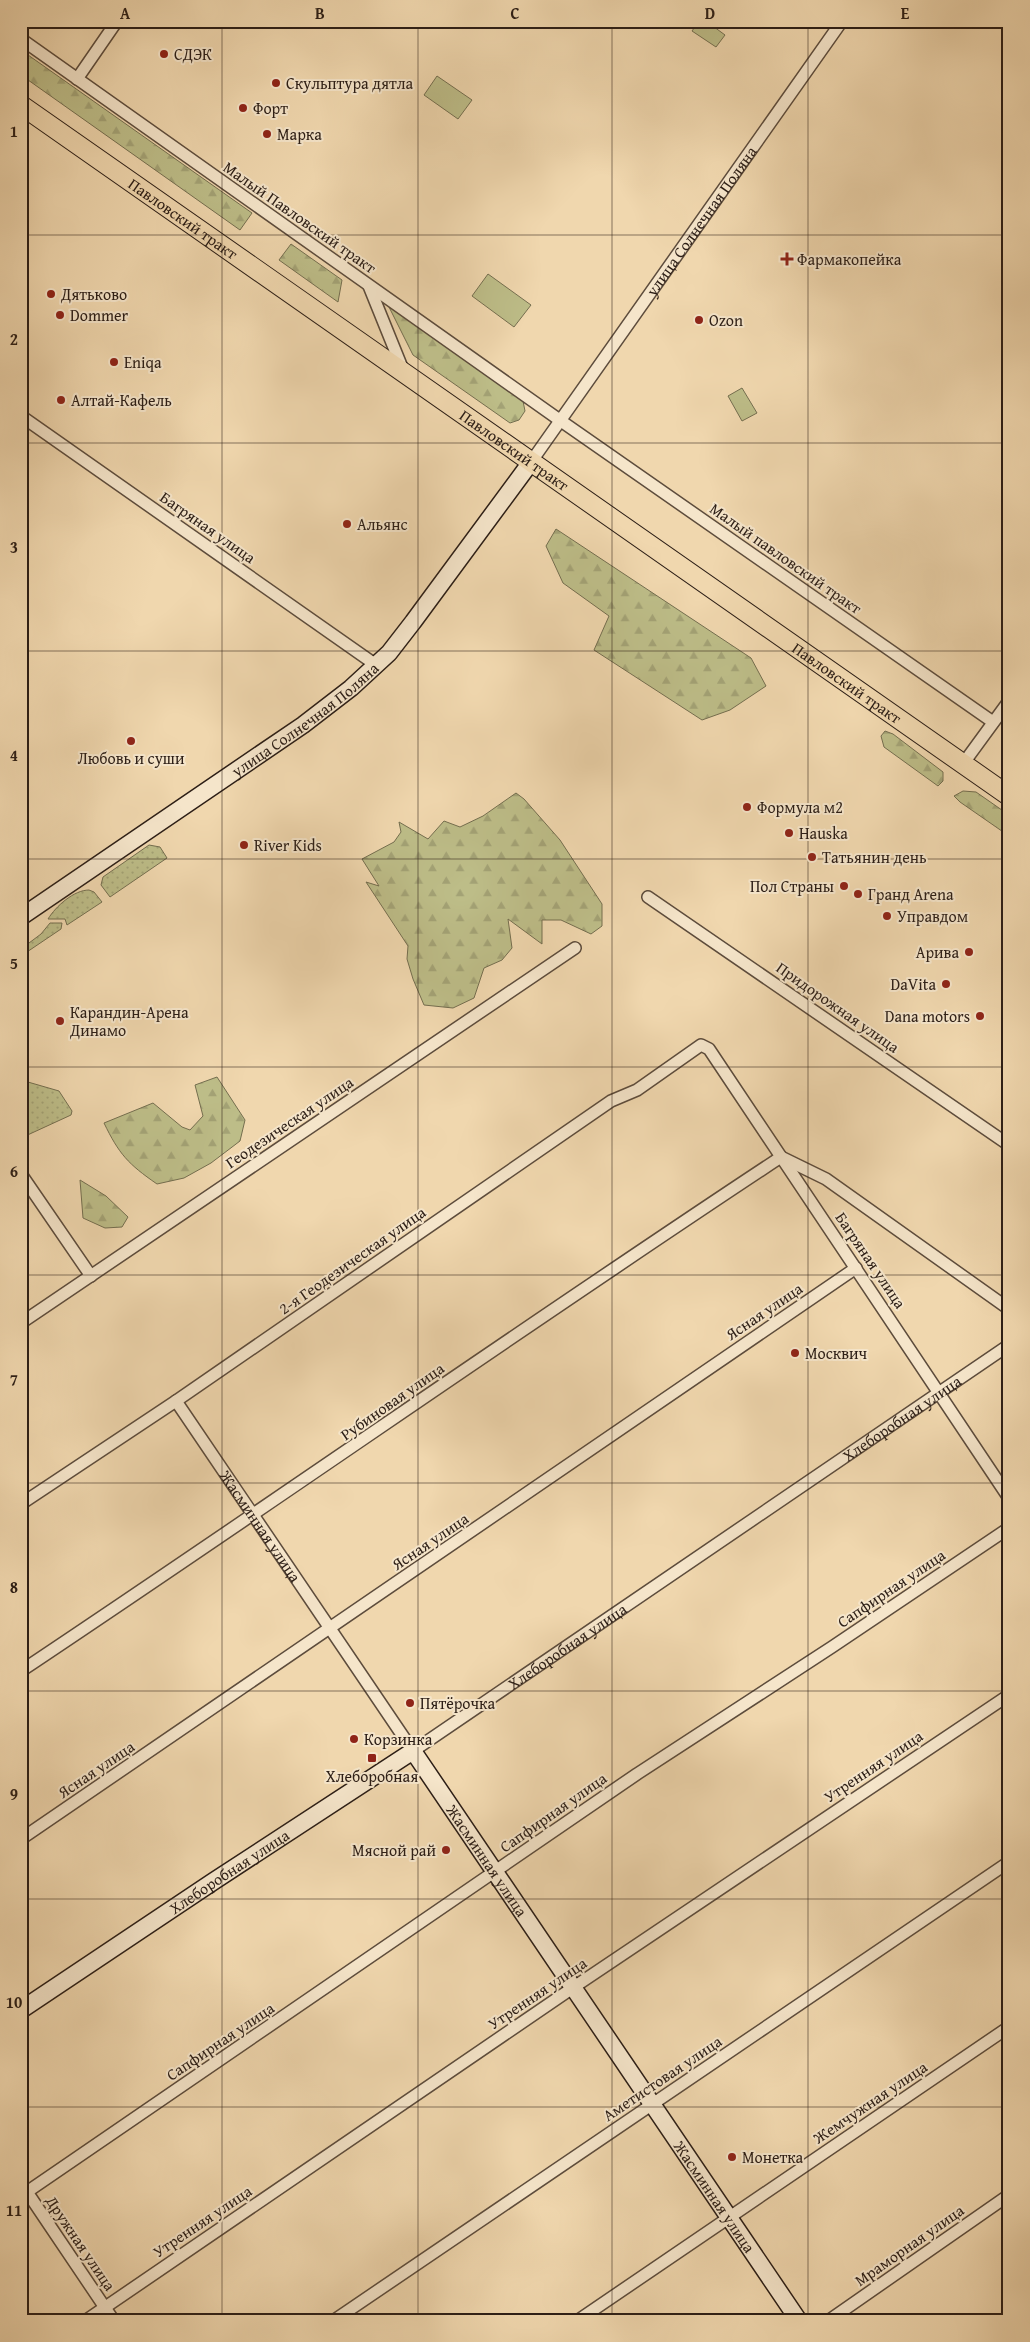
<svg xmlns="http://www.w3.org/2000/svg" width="1030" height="2342" viewBox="0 0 1030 2342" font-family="'Gentium Book Plus',serif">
<defs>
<pattern id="grass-dots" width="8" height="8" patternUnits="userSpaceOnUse" patternTransform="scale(1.25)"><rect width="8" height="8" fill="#bdbd88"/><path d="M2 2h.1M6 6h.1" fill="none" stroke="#a3a275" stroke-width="1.8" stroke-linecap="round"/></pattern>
<pattern id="forest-firs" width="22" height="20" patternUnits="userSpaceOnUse" patternTransform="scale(1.25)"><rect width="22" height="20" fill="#bdbd88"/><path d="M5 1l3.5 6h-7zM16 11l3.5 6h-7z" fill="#a3a275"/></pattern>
</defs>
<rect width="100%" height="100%" fill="#f0d7ae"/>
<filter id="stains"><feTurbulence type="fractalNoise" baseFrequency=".004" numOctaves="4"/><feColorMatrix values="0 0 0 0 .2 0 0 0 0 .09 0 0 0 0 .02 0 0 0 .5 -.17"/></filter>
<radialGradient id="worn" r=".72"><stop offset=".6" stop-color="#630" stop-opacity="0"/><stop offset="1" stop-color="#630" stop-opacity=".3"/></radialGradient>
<!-- grass -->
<g fill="url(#grass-dots)" stroke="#746e4f">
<polygon points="149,845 160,847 167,858 110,897 101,885 103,877"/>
<path d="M89 890 94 892 102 902 67 925 65 919H48C56 906 74 890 89 890Z"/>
<polygon points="50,923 62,923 61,929 21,956 21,949 41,934"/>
<polygon points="21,1080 59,1091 72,1111 71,1115 21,1138"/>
</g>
<!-- forest -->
<g fill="url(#forest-firs)" stroke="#746e4f">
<polygon points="21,50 252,213 240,230 21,75"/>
<polygon points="291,244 342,280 338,302 279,260"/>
<polygon points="388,305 523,401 525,411 519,420 510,423 413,355"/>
<polygon points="556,529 751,658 766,686 730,710 702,720 594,650 609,616 563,583 546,546"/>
<polygon points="885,731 893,734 943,772 943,781 938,786 884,747 881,736"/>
<polygon points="963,791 976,792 1009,815 1009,836 960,802 954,796"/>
<polygon points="516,793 524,799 560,840 602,904 602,926 591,934 561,920 542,920 542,944 508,919 512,948 502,960 484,968 474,998 453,1008 424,1005 413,979 407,959 408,946 366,882 379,886 362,859 394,842 401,832 399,822 428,839 444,821 460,827 483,816"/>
<path d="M217 1077 245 1120 240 1141 211 1163 184 1178 157 1184C128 1164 119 1154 104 1123L153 1103 182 1127 190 1130 203 1116 195 1085Z"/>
<polygon points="80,1180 106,1196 128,1217 122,1227 105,1228 83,1218"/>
</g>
<!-- pitch -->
<g fill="#bdbd88" stroke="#746e4f">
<polygon points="699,21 706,21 725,35 716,47 692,31"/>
<polygon points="437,76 472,100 458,119 424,95"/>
<polygon points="488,274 531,305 514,327 472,296"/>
<polygon points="742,388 757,413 742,421 728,396"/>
</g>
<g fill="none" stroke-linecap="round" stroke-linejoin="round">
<defs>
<g id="street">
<polyline points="21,39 561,421 993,722"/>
<polyline points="77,79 117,21"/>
<polyline points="369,286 403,370"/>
<polyline points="21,416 376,665"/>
<path id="s1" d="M531 462 842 21"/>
<polyline points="963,764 1009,701"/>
<polyline points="648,897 1009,1145"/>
<polyline points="21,1174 91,1276"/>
<polyline points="21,1323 575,948"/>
<path id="s2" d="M176 1401 413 1751 1009 1345"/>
<polyline points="21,1504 176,1401 611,1101 637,1090 701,1045 709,1049 1009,1498"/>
<path d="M21 1671C276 1501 526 1325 781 1157L826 1179 1009 1309"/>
<polyline points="21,1839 856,1268"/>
<polyline points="21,2183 114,2321"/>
<polyline points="21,2196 637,1774 832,1647 1009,1528"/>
<polyline points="85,2321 574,1987 1009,1695"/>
<polyline points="333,2321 1009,1862"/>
<polyline points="577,2321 1009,2027"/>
<polyline points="828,2321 1009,2195"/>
</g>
<g id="secondary">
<path id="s3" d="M21 917 303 725 351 688 389 653 413 622 531 462"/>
<path id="s4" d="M21 2010 214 1881 413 1751 799 2321"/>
</g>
<g id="primary">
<path id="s5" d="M21 105 1009 796"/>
</g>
</defs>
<!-- street casing -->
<use href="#street" stroke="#5d4c3c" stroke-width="14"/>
<!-- secondary casing -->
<use href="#secondary" stroke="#2c1e16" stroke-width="19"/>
<!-- primary casing -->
<use href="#primary" stroke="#2c1e16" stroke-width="21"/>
<!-- street -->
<use href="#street" stroke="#f5e5ca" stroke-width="11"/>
<!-- secondary -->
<use href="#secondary" stroke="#f5e5ca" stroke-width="16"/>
<!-- primary -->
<use href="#primary" stroke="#f0d7ae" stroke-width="19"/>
</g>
<!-- grid -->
<path fill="none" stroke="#2c1e16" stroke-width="1" stroke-opacity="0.55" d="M222 21V2321M418 21V2321M612 21V2321M808 21V2321M21 235H1009M21 443H1009M21 651H1009M21 859H1009M21 1067H1009M21 1275H1009M21 1483H1009M21 1691H1009M21 1899H1009M21 2107H1009"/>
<!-- markers -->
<g fill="#8f2418" stroke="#f5e5ca" stroke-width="2">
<circle cx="164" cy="54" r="5"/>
<circle cx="276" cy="83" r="5"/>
<circle cx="243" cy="108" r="5"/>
<circle cx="267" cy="134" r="5"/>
<path d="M784.5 251.5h5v5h5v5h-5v5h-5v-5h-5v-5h5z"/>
<circle cx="51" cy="294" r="5"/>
<circle cx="60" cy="315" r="5"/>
<circle cx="699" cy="320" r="5"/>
<circle cx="114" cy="362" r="5"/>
<circle cx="61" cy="400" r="5"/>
<circle cx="347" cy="524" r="5"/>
<circle cx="131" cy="741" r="5"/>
<circle cx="747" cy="807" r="5"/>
<circle cx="789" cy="833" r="5"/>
<circle cx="244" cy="845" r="5"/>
<circle cx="812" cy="857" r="5"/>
<circle cx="844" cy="886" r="5"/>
<circle cx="858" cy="894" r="5"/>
<circle cx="887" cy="916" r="5"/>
<circle cx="969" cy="952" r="5"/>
<circle cx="946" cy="984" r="5"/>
<circle cx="980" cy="1016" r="5"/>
<circle cx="60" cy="1021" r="5"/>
<circle cx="795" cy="1353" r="5"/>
<circle cx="410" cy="1703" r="5"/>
<circle cx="354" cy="1739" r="5"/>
<rect x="367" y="1753" width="10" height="10" rx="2.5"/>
<circle cx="446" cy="1850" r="5"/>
<circle cx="732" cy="2157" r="5"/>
</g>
<g text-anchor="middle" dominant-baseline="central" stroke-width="4" stroke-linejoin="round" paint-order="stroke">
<!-- poi labels -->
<g font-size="16" fill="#2c1e16" stroke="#f5e5ca" text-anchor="start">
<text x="174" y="54">СДЭК</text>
<text x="286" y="83">Скульптура дятла</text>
<text x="253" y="108">Форт</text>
<text x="277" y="134">Марка</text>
<text x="797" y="259">Фармакопейка</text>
<text x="61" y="294">Дятьково</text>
<text x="70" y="315">Dommer</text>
<text x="709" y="320">Ozon</text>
<text x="124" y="362">Eniqa</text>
<text x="71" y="400">Алтай-Кафель</text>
<text x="357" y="524">Альянс</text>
<text x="131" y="758" text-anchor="middle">Любовь и суши</text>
<text x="757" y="807">Формула м2</text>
<text x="799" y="833">Hauska</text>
<text x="254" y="845">River Kids</text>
<text x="822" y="857">Татьянин день</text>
<text x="834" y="886" text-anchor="end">Пол Страны</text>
<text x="868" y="894">Гранд Arena</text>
<text x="897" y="916">Управдом</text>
<text x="959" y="952" text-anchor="end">Арива</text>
<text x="936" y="984" text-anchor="end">DaVita</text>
<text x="70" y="1012">Карандин-Арена<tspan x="70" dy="18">Динамо</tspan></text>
<text x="970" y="1016" text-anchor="end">Dana motors</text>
<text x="805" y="1353">Москвич</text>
<text x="420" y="1703">Пятёрочка</text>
<text x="364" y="1739">Корзинка</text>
<text x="372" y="1776" text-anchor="middle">Хлеборобная</text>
<text x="436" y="1850" text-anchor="end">Мясной рай</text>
<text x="742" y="2157">Монетка</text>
</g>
<!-- street labels -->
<g font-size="16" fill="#2c1e16" stroke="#f5e5ca">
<text transform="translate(300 217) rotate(35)">Малый Павловский тракт</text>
<text stroke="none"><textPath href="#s5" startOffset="198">Павловский тракт</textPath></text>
<text stroke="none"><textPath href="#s1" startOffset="295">улица Солнечная Поляна</textPath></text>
<text stroke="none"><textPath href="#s5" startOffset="602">Павловский тракт</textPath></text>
<text transform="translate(208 527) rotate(35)">Багряная улица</text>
<text transform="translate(786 558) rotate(35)">Малый павловский тракт</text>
<text stroke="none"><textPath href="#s5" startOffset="1008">Павловский тракт</textPath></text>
<text stroke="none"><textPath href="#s3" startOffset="346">улица Солнечная Поляна</textPath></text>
<text transform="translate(838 1007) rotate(35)">Придорожная улица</text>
<text transform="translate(289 1122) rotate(-34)">Геодезическая улица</text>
<text transform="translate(352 1260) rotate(-35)">2-я Геодезическая улица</text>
<text transform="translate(871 1260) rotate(56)">Багряная улица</text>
<text transform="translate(764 1311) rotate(-34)">Ясная улица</text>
<text transform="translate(392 1401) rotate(-35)">Рубиновая улица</text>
<text stroke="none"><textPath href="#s2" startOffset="1014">Хлеборобная улица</textPath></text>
<text stroke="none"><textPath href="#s2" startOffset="151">Жасминная улица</textPath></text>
<text transform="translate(430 1541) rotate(-34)">Ясная улица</text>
<text transform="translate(891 1588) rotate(-34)">Сапфирная улица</text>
<text stroke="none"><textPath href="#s2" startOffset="609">Хлеборобная улица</textPath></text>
<text transform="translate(873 1766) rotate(-34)">Утренняя улица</text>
<text transform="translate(96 1769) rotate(-34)">Ясная улица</text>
<text transform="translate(553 1812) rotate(-35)">Сапфирная улица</text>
<text stroke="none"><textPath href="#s4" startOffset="602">Жасминная улица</textPath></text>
<text stroke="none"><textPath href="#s4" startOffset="250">Хлеборобная улица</textPath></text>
<text transform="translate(537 1993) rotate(-34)">Утренняя улица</text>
<text transform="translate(220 2041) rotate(-34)">Сапфирная улица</text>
<text transform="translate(662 2078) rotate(-34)">Аметистовая улица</text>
<text transform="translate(870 2102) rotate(-34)">Жемчужная улица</text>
<text stroke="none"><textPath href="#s4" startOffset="1008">Жасминная улица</textPath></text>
<text transform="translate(202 2221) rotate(-34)">Утренняя улица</text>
<text transform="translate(81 2243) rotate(56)">Дружная улица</text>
<text transform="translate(909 2245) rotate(-35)">Мраморная улица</text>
</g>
</g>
<!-- margin -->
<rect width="1030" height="2342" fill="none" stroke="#f0d7ae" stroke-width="55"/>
<rect x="28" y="28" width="974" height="2286" fill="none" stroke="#2c1e16" stroke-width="2"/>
<g font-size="16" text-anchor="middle" font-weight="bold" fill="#2c1e16">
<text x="125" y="19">A</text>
<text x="320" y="19">B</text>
<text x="515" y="19">C</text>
<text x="710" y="19">D</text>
<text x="905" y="19">E</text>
<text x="14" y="137">1</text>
<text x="14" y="345">2</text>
<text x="14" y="553">3</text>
<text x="14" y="761">4</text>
<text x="14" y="969">5</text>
<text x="14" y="1177">6</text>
<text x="14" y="1385">7</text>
<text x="14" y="1593">8</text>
<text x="14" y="1800">9</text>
<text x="14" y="2008">10</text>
<text x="14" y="2216">11</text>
</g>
<rect width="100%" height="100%" filter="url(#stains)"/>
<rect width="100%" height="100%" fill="url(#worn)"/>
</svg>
